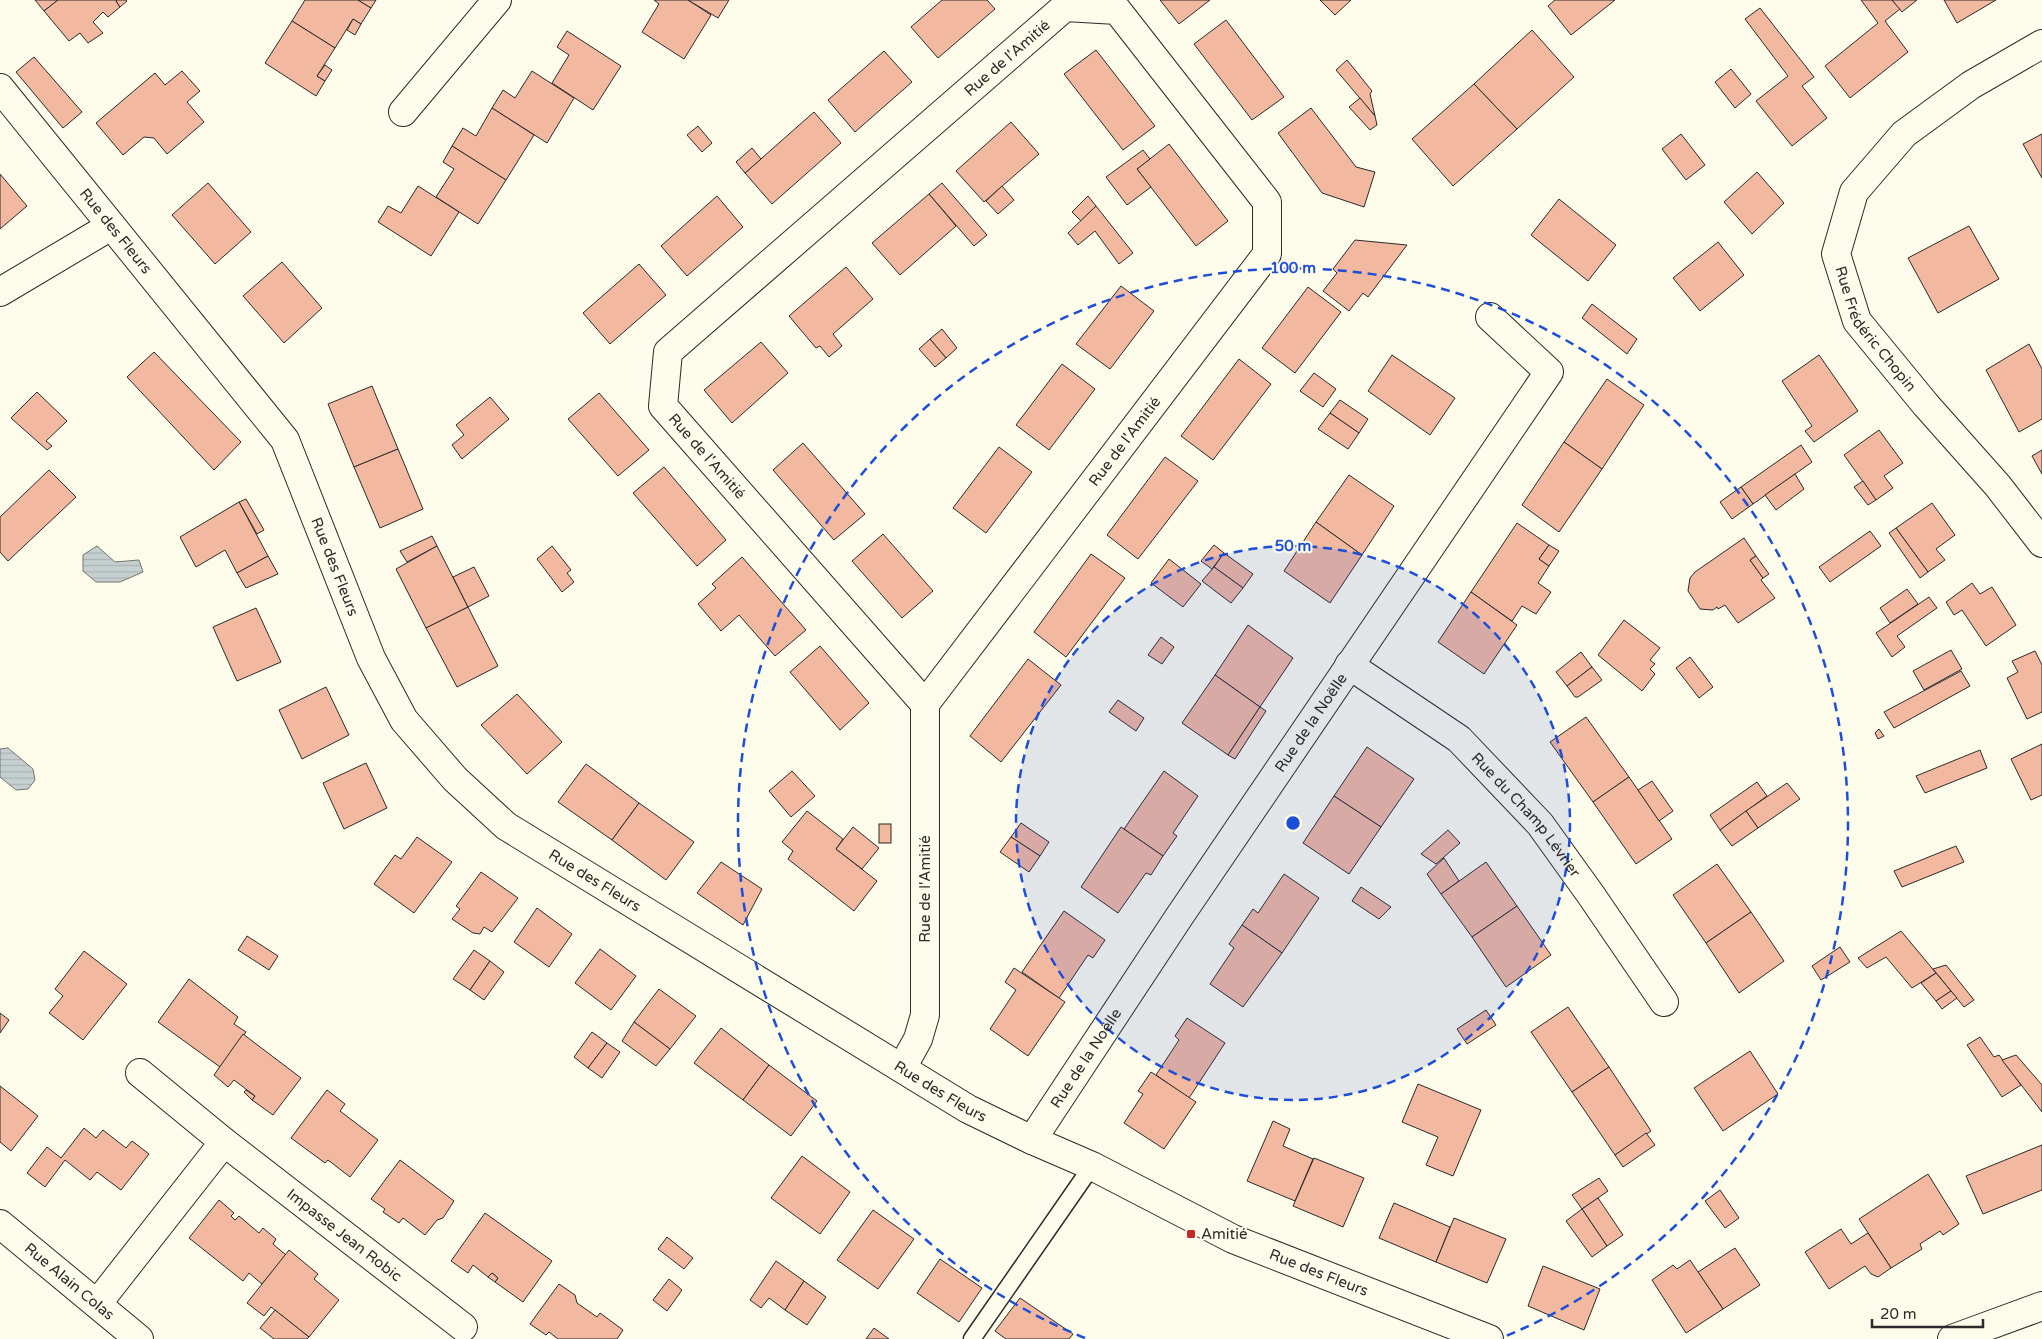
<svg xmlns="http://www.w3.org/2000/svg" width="2042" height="1339" viewBox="0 0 2042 1339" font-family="'Varela Round',sans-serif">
<defs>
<pattern id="water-rules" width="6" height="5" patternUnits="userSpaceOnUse" patternTransform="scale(1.25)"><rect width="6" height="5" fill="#c7d0d0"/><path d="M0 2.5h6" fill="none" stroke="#abb3b3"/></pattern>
</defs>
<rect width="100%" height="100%" fill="#fdfbea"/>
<!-- water -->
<g fill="url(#water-rules)" stroke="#74746e">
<polygon points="97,546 115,562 139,560 143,572 120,582 96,582 83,571 83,555"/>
<polygon points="8,748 33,769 35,780 28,789 16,790 0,777 0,749"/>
</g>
<!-- building -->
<g fill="#f2b8a0" stroke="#2b2b2b">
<polygon points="35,0 58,0 44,11"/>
<polygon points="58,0 117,0 116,1 120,7 108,17 103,12 93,22 103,33 88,43 80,33 69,41 44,11"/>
<polygon points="117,0 126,0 127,1 120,7 116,1"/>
<polygon points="305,0 358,0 371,8 361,24 353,19 335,48 292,21"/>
<polygon points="358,0 376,0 371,8"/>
<polygon points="654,0 688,0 711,15 684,59 642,32 659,4"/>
<polygon points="688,0 729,0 718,18"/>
<polygon points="942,0 987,0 995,9 938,58 911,27"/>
<polygon points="1160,0 1210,0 1179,24"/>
<polygon points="1320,0 1351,0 1335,15"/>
<polygon points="1555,0 1615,0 1571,35 1548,6"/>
<polygon points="1861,0 1892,0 1900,9 1885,21 1908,52 1850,98 1825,66 1878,23"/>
<polygon points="1892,0 1917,0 1902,12"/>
<polygon points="1944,0 1996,0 1957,23"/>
<polygon points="1760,8 1814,77 1802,86 1827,118 1792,146 1756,101 1788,76 1745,19"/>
<polygon points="353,19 361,24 355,35 347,30"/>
<polygon points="1226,20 1284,97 1252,120 1194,44"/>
<polygon points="292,21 335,48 317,76 325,81 316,96 265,63"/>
<polygon points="1532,30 1574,77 1517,129 1474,84"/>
<polygon points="567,31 621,66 593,110 552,83 569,55 557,47"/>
<polygon points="1096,50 1155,126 1123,150 1064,74"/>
<polygon points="884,51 912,82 855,132 828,100"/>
<polygon points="34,57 82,112 63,128 16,72"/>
<polygon points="1347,60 1372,91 1370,94 1375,116 1336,70"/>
<polygon points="325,65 332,70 325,81 317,76"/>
<polygon points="1731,69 1751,94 1735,108 1715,82"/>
<polygon points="182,71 200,91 187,102 204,122 167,154 154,138 144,137 123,155 96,123 155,73 165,85"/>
<polygon points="532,71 574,98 547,143 492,108 503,90 515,98"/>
<polygon points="1474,84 1517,129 1453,186 1412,139"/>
<polygon points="1360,98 1375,116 1377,125 1370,130 1349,107"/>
<polygon points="492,108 534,135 506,180 452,146 463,128 476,136"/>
<polygon points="1311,108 1356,167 1375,172 1364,207 1322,193 1278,133"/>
<polygon points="814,112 841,143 772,204 745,173"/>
<polygon points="1011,122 1039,154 984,202 956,171"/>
<polygon points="698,126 712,143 702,152 687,135"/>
<polygon points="1681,134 1705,165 1686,180 1662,149"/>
<polygon points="2042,134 2042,178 2023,144"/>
<polygon points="1169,144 1228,221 1196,246 1137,169"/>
<polygon points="452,146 506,180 478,224 436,197 454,169 443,162"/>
<polygon points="752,148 761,159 745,173 736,162"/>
<polygon points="1143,150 1150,159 1137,169 1151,187 1127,205 1106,177"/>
<polygon points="1757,172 1784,203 1752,234 1724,202"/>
<polygon points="0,174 27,206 0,229"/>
<polygon points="208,183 251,232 215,264 172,215"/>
<polygon points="942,183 987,235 974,246 929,194"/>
<polygon points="418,186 459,212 431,256 378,222 388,206 401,213"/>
<polygon points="1002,186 1014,200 998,214 986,201"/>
<polygon points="929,194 956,226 900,275 872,243"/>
<polygon points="717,196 743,227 687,276 661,246"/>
<polygon points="1088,196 1096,206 1081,221 1072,212"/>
<polygon points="1559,199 1616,245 1588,281 1531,235"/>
<polygon points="1096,206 1133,253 1119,264 1095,231 1078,245 1068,233"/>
<polygon points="1969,226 1999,279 1938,313 1908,258"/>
<polygon points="1355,240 1407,245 1368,297 1363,293 1349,311 1323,291 1337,273 1333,269"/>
<polygon points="1718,242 1744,275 1700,311 1673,278"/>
<polygon points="282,262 322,308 284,343 243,296"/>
<polygon points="639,264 666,295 610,344 583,313"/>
<polygon points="846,267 873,299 833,334 842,346 829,357 820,346 816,348 789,316"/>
<polygon points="1121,286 1154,311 1110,369 1076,344"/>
<polygon points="1308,287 1341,312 1295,373 1262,348"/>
<polygon points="1592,304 1637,339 1627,354 1582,318"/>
<polygon points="942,329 957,348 946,358 930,339"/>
<polygon points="930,339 946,358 935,367 919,349"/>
<polygon points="761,342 788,373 732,423 704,390"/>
<polygon points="2029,344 2042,369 2042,419 2019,432 1986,370"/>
<polygon points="154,352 241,442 214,470 127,377"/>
<polygon points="1392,355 1455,398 1430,435 1368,391"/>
<polygon points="1819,355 1858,411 1814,442 1805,431 1812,426 1782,381"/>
<polygon points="1239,359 1271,384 1213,460 1181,436"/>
<polygon points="1062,364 1095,389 1049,450 1016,425"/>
<polygon points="1314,373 1336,389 1323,407 1300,391"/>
<polygon points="1607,379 1644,405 1602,469 1564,442"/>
<polygon points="372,386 398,449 354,467 328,404"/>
<polygon points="37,392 67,421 46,441 52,446 47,450 11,418"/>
<polygon points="599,393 649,450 618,476 568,419"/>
<polygon points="490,397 509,419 462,459 452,445 464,435 456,425"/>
<polygon points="1340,400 1368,419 1359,433 1330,413"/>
<polygon points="1330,413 1359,433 1348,449 1318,429"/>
<polygon points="1879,430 1903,463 1884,476 1893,488 1876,500 1844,455"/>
<polygon points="1564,442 1602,469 1559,532 1522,505"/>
<polygon points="803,443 865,514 834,540 773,470"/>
<polygon points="1801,445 1812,462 1753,504 1741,487"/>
<polygon points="999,447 1032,472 986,533 953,508"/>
<polygon points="398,449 423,509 380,528 354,467"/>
<polygon points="2042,450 2042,474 2032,456"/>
<polygon points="1165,457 1198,481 1138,559 1107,535"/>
<polygon points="664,467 726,540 697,566 633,493"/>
<polygon points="49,470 76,497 8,561 0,552 0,517"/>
<polygon points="1795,474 1804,489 1776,510 1765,495"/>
<polygon points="1349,475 1394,506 1362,555 1316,522"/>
<polygon points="1863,481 1876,500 1868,505 1854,487"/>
<polygon points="1741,487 1753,504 1732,519 1720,502"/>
<polygon points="246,499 264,530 257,534 239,502"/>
<polygon points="239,502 268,556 237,573 225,550 196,567 180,537"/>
<polygon points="1932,503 1955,535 1936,549 1945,560 1928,572 1896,528"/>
<polygon points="1316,522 1362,555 1330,603 1284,571"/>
<polygon points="1517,523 1549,545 1539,559 1549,566 1538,583 1551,592 1536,614 1522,606 1512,621 1471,592"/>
<polygon points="1896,528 1928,572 1920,578 1889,533"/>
<polygon points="1870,531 1881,546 1830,582 1819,567"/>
<polygon points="883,534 933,591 902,618 852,561"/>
<polygon points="432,536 437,546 407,562 400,551"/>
<polygon points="1744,538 1756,556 1750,560 1763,578 1761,580 1775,598 1738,623 1725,605 1718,609 1717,607 1713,610 1700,609 1688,591 1690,578 1695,572"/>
<polygon points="1214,545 1224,553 1212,569 1201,561"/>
<polygon points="1549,545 1559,551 1549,566 1539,559"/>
<polygon points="437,546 468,607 426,628 396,569"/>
<polygon points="552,546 571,570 567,573 574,582 562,592 537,559"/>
<polygon points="1224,553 1253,574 1243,588 1214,567"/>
<polygon points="1091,554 1125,578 1066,657 1034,632"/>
<polygon points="268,556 278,574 246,588 237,573"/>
<polygon points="1756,556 1769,574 1763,578 1750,560"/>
<polygon points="742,557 806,630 775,656 739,615 721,631 698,604 716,588 712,584"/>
<polygon points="1169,559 1201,584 1183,607 1151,583"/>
<polygon points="474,567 489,596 468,607 453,577"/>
<polygon points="1214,567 1243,588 1231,603 1202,581"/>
<polygon points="1972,583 1980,594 1992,587 2016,625 1986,646 1962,610 1954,615 1946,602"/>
<polygon points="1907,589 1918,604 1890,623 1880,608"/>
<polygon points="1471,592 1517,625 1484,674 1438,642"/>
<polygon points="1929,597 1937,608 1897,636 1905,647 1892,657 1876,633"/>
<polygon points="468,607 498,666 457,687 426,628"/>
<polygon points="256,608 281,662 237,681 213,627"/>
<polygon points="1624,620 1660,648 1650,660 1655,664 1650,669 1655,674 1642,691 1598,655"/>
<polygon points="1248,625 1293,658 1260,707 1215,675"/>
<polygon points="1161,637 1174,647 1162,664 1148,655"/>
<polygon points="820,646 869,703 840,730 790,672"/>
<polygon points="1951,650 1962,669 1924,690 1913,671"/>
<polygon points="2035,651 2042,665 2042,712 2027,719 2007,678 2018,672 2012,661"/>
<polygon points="1581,652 1592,667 1567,686 1556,672"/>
<polygon points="1690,657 1713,687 1699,698 1676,668"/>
<polygon points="1028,659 1061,685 1001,762 970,736"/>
<polygon points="1592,667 1602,680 1578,697 1575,697 1567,686"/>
<polygon points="1961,671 1970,686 1894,728 1884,712"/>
<polygon points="1215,675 1260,707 1228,755 1182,723"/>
<polygon points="326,687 349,735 302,759 279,710"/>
<polygon points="517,694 562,742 527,774 481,725"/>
<polygon points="1118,700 1144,718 1136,731 1109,712"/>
<polygon points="1260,707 1266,711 1235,759 1228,755"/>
<polygon points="1586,717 1629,777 1593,802 1550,742"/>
<polygon points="1879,729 1884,736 1878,739 1875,733"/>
<polygon points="2042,744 2042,795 2031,800 2011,759"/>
<polygon points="1367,747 1414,779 1381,827 1334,796"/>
<polygon points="1980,750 1987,768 1925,793 1916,776"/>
<polygon points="366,763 387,808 344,829 323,783"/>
<polygon points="586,764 639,803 612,840 558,802"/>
<polygon points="792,771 815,796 791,817 769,791"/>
<polygon points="1164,771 1198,796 1173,833 1177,836 1163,856 1124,829"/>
<polygon points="1629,777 1672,839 1636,864 1593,802"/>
<polygon points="1652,781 1673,811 1659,821 1638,790"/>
<polygon points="1757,782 1767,796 1720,830 1710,815"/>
<polygon points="1787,783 1800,799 1758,828 1746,811"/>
<polygon points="1334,796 1381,827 1349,874 1303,843"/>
<polygon points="639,803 694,842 666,880 612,840"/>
<polygon points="807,811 843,839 836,849 877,881 854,911 788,859 793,851 782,842"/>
<polygon points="1746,811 1758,828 1732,846 1720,830"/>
<polygon points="1021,823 1049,842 1040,856 1011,837"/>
<rect x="879" y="824" width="12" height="19"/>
<polygon points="853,827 879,848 862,869 836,849"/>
<polygon points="1121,827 1163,856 1151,875 1146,873 1118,913 1081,887"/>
<polygon points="1448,830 1460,843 1436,864 1421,854"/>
<polygon points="417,837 452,862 414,913 374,884 395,855 401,859"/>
<polygon points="1011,837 1040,856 1029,872 1000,852"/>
<polygon points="1956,846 1964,862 1902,887 1894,871"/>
<polygon points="1444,858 1459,881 1441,894 1427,874"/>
<polygon points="721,862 762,889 743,925 697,893"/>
<polygon points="1486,862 1517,906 1472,937 1441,894"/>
<polygon points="1717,864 1751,912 1706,943 1673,895"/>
<polygon points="481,872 518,898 492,932 484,927 480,934 473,933 452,919 460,909 456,906"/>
<polygon points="1284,874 1319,898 1282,953 1242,925 1253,909 1258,913"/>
<polygon points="1361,887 1391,907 1379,919 1352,901"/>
<polygon points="1517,906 1551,955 1506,987 1472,937"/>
<polygon points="537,908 572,934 549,967 514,942"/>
<polygon points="1064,911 1105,940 1093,958 1088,955 1059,998 1022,972"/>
<polygon points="1751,912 1784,961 1739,993 1706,943"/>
<polygon points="1242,925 1282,953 1243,1007 1210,984 1234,948 1229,944"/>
<polygon points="1901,931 1936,973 1912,988 1886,957 1867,968 1858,958"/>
<polygon points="247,936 278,956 269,970 238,950"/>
<polygon points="1840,947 1850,962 1821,980 1812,966"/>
<polygon points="600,949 636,976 611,1010 575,983"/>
<polygon points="474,950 490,961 470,990 453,979"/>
<polygon points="84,951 127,984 83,1040 49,1013 63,996 55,989"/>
<polygon points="490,961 504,972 484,1000 470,990"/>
<polygon points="1946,965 1974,1000 1964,1007 1933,969"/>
<polygon points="1014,968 1065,1002 1028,1056 990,1029 1016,990 1005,982"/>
<polygon points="1936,973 1951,991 1936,1001 1921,983"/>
<polygon points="189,979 238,1017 234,1024 246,1032 220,1067 158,1022"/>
<polygon points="659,989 696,1016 670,1049 634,1022"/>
<polygon points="1951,991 1957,998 1942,1009 1936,1001"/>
<polygon points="1568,1007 1609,1067 1572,1092 1531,1032"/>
<polygon points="1486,1010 1496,1025 1467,1044 1457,1029"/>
<polygon points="0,1013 9,1020 0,1033"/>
<polygon points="1187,1018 1225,1043 1189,1098 1156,1075 1179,1040 1175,1036"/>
<polygon points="634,1022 670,1049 656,1066 622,1041"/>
<polygon points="721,1028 769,1065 743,1100 694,1063"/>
<polygon points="592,1032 607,1043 588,1068 574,1057"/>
<polygon points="243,1034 301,1078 273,1115 252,1100 255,1096 234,1080 228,1087 214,1075"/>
<polygon points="1980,1037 1994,1057 1999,1055 2021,1085 2002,1097 1967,1045"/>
<polygon points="607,1043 620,1052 602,1078 588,1068"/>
<polygon points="1750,1051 1778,1094 1723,1131 1694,1088"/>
<polygon points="2016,1055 2042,1085 2042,1112 2002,1060"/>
<polygon points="769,1065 817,1101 791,1136 743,1100"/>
<polygon points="1609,1067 1651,1131 1615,1155 1572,1092"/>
<polygon points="1151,1072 1196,1102 1164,1149 1124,1123 1143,1094 1138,1091"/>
<polygon points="1418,1084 1481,1110 1453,1176 1426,1165 1438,1137 1402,1122"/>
<polygon points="0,1086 38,1116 11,1151 0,1142"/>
<polygon points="246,1090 255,1096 252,1100 244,1092"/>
<polygon points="327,1090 345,1104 340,1111 378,1140 350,1177 328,1160 325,1163 291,1138"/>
<polygon points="1273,1121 1290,1129 1283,1146 1313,1159 1295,1201 1247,1181"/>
<polygon points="84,1128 96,1138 103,1130 126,1148 132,1141 149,1154 121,1190 97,1172 90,1180 65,1160 45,1187 27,1173 47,1147 61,1158"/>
<polygon points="1646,1133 1655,1145 1623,1167 1615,1155"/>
<polygon points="2042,1145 2042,1190 1983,1214 1966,1176"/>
<polygon points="802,1156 850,1192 820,1234 771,1198"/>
<polygon points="1314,1158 1364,1178 1343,1227 1293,1206"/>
<polygon points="400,1160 454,1201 443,1218 437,1220 425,1235 403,1218 399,1223 383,1212 385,1209 371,1199"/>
<polygon points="1928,1174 1959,1224 1943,1235 1940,1231 1920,1244 1922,1249 1891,1268 1859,1219"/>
<polygon points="1599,1178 1608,1191 1582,1209 1572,1195"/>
<polygon points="1720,1190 1739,1218 1725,1228 1705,1201"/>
<polygon points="1598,1198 1623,1235 1607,1246 1582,1209"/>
<polygon points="219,1200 234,1213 231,1216 235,1220 239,1216 259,1233 263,1228 276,1239 273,1244 286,1255 262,1284 249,1273 243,1281 189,1238"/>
<polygon points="1394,1203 1450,1227 1436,1262 1379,1238"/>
<polygon points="1582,1209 1607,1246 1592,1257 1566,1221"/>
<polygon points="873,1210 914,1239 878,1289 837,1260"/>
<polygon points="485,1213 552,1261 523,1302 495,1282 498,1278 492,1273 488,1277 473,1265 468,1273 451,1261"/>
<polygon points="1454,1218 1506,1239 1487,1283 1436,1262"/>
<polygon points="1841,1229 1851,1244 1868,1233 1891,1268 1878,1277 1871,1274 1865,1266 1829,1289 1805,1252"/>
<polygon points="667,1237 693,1258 684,1269 658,1249"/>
<polygon points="1735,1248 1760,1285 1723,1309 1698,1272"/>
<polygon points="289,1250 318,1274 314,1279 339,1300 309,1337 271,1307 264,1316 247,1303"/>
<polygon points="940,1259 982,1288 959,1322 917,1293"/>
<polygon points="1690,1260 1723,1309 1686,1333 1652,1280 1673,1265 1677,1269"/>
<polygon points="776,1261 804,1281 785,1310 769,1298 761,1308 750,1300"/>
<polygon points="1543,1266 1600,1289 1584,1330 1528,1306"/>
<polygon points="492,1273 498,1278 495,1282 488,1277"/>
<polygon points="669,1279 682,1290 667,1311 653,1300"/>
<polygon points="804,1281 826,1297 807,1325 785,1310"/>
<polygon points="559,1284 575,1295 577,1303 597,1317 600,1313 623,1330 617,1339 558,1339 549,1332 546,1335 530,1324"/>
<polygon points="1020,1298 1073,1334 1069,1339 1006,1339 995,1331"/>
<polygon points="275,1310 309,1337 307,1339 274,1339 260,1328"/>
<polygon points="874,1328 889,1339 866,1339"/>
</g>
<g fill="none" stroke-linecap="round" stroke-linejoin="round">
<defs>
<polyline id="service" points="972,1339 1092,1166"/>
<g id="minor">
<path id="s1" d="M2042 44 1971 85 1904 134 1854 192 1836 254 1857 321 1926 405 1998 486 2042 543"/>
<path id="s2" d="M0 88 285 440 371 658 404 720 455 779 506 826 968 1109 1032 1140 1092 1166 1233 1239 1489 1339"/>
<polyline points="403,112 497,0"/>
<polyline points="0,292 111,226"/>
<path id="s3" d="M1349 665 1459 739 1540 824 1591 895 1664 1002"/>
<path id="s4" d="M902 1068 918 1039 925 1015V704L1267 254V202L1117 10 1065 7 668 352 663 406 925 704"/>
<polyline points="140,1073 224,1142"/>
<path id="s5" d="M1032 1140 1179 917 1549 372 1490 317"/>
<path id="s6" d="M0 1224 139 1339"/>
<path id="s7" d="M97 1304 224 1142 463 1327"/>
</g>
<polyline id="tertiary" points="1952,1339 2042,1306"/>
</defs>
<!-- service casing -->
<use href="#service" stroke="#2b2b2b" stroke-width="19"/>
<!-- minor casing -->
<use href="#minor" stroke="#2b2b2b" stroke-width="30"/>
<!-- tertiary casing -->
<use href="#tertiary" stroke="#2b2b2b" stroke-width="30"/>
<!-- service -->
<use href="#service" stroke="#fdfbea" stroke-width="16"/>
<!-- minor -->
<use href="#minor" stroke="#fdfbea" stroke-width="28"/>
<!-- tertiary -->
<use href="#tertiary" stroke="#fdfbea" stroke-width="28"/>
</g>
<!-- distance rings -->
<circle cx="1293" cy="823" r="277" fill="#1d4ed8" fill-opacity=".12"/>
<g fill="none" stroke="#1d4ed8" stroke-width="2.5" stroke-dasharray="9 6">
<circle cx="1293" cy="823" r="277"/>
<path d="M1085 1338A555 555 0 1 1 1501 1338"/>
</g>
<!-- markers -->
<rect fill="#c62828" stroke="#fdfbea" stroke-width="2" x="1186" y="1229" width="10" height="10" rx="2.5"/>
<g text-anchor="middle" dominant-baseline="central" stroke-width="4" stroke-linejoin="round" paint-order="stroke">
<!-- street labels -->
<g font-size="15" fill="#2b2b2b" stroke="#fdfbea">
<text transform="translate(1007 58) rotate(-41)">Rue de l'Amitié</text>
<text stroke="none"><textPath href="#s2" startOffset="184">Rue des Fleurs</textPath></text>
<text stroke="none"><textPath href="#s1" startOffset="392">Rue Frédéric Chopin</textPath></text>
<text stroke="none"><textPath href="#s4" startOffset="699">Rue de l'Amitié</textPath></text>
<text stroke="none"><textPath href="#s4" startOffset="1929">Rue de l'Amitié</textPath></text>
<text stroke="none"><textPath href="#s2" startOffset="589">Rue des Fleurs</textPath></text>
<text stroke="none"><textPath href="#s5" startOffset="502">Rue de la Noëlle</textPath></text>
<text stroke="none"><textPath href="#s3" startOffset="234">Rue du Champ Lévrier</textPath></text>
<text stroke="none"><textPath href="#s2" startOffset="1009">Rue des Fleurs</textPath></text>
<text transform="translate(925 889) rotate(-90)">Rue de l'Amitié</text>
<text stroke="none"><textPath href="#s5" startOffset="98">Rue de la Noëlle</textPath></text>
<text stroke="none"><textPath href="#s2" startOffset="1414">Rue des Fleurs</textPath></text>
<text stroke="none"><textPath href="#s7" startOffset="358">Impasse Jean Robic</textPath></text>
<text stroke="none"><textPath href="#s2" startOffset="1834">Rue des Fleurs</textPath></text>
<text stroke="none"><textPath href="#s6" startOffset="90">Rue Alain Colas</textPath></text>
</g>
<!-- poi labels -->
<g font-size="15" fill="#2b2b2b" stroke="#fdfbea" text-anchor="start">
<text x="1201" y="1234">Amitié</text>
</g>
</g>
<circle cx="1293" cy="823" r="8" fill="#1d4ed8" stroke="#fdfbea" stroke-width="2.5"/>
<g font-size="15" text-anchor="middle" font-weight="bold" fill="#1d4ed8" stroke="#fdfbea" stroke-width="4" stroke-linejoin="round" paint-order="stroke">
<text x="1293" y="273">100 m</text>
<text x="1293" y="551">50 m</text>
</g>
<!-- scale -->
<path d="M1872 1319v8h111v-8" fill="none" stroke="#2b2b2b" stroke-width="2.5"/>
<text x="1880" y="1319" font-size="15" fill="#2b2b2b" stroke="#fdfbea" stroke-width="4" paint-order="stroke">20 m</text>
</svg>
